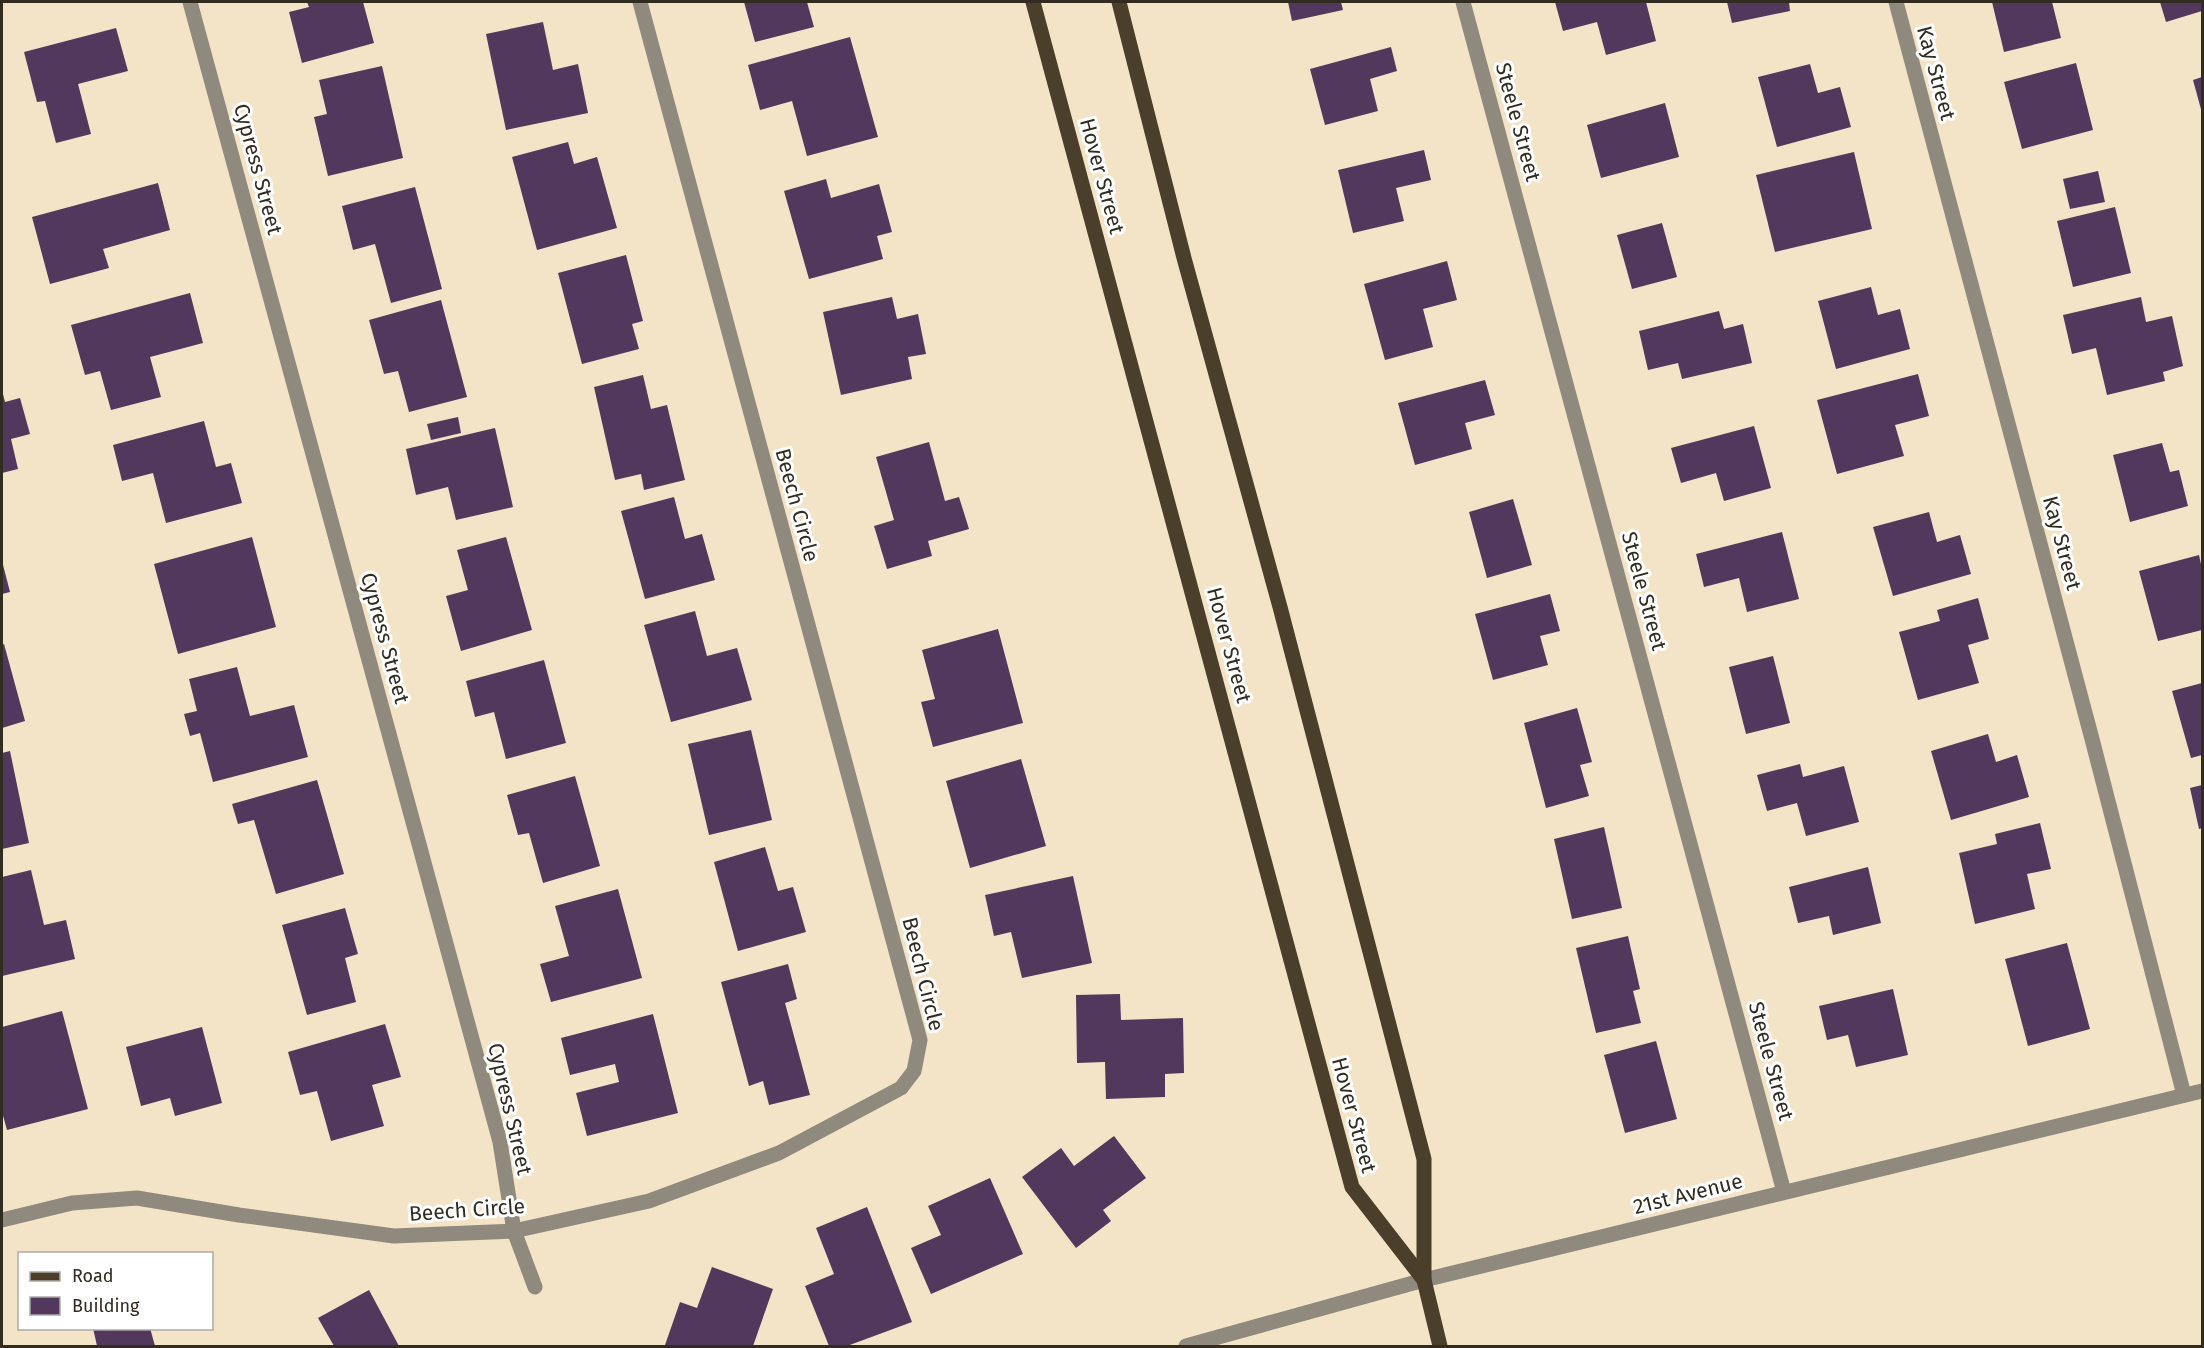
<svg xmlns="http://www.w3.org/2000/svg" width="2204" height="1348" viewBox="0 0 2204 1348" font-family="'Fira Sans',sans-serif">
<rect width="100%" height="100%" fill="#f4e4c7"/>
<!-- building -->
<g fill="#52385c">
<polygon points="307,2 363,2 374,43 302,63 289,12 309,7"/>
<polygon points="744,2 807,2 814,27 755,42"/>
<polygon points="1288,2 1341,2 1343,10 1292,21"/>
<polygon points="1555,2 1646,2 1656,41 1606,55 1597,22 1563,31"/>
<polygon points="1727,2 1789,2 1790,11 1732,23"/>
<polygon points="1992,2 2052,2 2061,38 2004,52"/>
<polygon points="2160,2 2202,2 2202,11 2166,22"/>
<polygon points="543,22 553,70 578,64 588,113 506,130 486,34"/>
<polygon points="116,28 128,71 78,84 91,134 56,143 45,101 37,102 24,52"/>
<polygon points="850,37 878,137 807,156 792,101 760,110 748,65"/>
<polygon points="1391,47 1397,71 1370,79 1378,111 1325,125 1310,69"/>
<polygon points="2076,63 2093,130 2022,149 2004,82"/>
<polygon points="1810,64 1818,93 1840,87 1851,127 1777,147 1758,77"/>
<polygon points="382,66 403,158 328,176 314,117 327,114 319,80"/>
<polygon points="2202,77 2202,113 2193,80"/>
<polygon points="1665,103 1679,157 1601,178 1587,125"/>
<polygon points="568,142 574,164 597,157 617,228 537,250 512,157"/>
<polygon points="1424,150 1431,180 1396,188 1404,221 1353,233 1338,170"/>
<polygon points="1854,152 1872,229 1775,252 1756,175"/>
<polygon points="2098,171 2105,202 2070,209 2063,179"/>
<polygon points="826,179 831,198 879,184 892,232 877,236 883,259 809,279 784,191"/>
<polygon points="158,183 170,230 103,249 109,268 50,284 32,217"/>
<polygon points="415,187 442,289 391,303 375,244 353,250 342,206"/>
<polygon points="2115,207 2131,273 2073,287 2057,221"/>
<polygon points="1662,223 1677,277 1632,289 1617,235"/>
<polygon points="626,255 643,321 632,324 639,349 582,364 558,273"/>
<polygon points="1447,261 1457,300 1423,309 1433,347 1385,360 1364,284"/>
<polygon points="1871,287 1878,315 1900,309 1910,349 1836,369 1818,301"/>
<polygon points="190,293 203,343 150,357 161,397 111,410 100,371 85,375 71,325"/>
<polygon points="892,297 897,319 918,314 926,354 908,357 912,379 841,395 823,312"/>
<polygon points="2141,297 2146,322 2172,316 2183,366 2163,372 2165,381 2107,395 2096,348 2072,354 2063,315"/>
<polygon points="441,300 467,397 409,412 398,371 384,374 369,320"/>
<polygon points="1719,311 1724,329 1743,324 1752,363 1682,379 1678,363 1648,370 1639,331"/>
<polygon points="1918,374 1929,416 1895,425 1904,456 1837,474 1817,400"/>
<polygon points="643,375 651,409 667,405 685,480 644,490 641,474 615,480 594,387"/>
<polygon points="1485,380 1495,415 1465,423 1472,449 1415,465 1398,403"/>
<polygon points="2,390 5,402 20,398 30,434 11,439 18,469 2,473"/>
<polygon points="458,417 461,433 431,440 427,424"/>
<polygon points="204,421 216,467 231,463 242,503 166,523 153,473 122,481 113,445"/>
<polygon points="1754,426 1771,488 1724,501 1716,473 1681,483 1671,448"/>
<polygon points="495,428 513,507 456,520 448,487 416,495 406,449"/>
<polygon points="929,442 945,501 959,497 969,529 928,541 932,556 887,569 874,526 894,520 876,457"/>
<polygon points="2162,443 2170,472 2179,470 2188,506 2130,522 2113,455"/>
<polygon points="674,497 685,539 702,534 715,580 645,599 621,511"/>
<polygon points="1513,499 1532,565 1487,578 1469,512"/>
<polygon points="1929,512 1937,542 1960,535 1971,574 1893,596 1873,527"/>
<polygon points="1782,532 1799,599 1747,612 1739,578 1704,587 1696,554"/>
<polygon points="252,537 276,627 178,654 154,564"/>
<polygon points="506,537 532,630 461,651 446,596 468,590 457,550"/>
<polygon points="2199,555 2202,569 2202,630 2158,641 2139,571"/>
<polygon points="2,561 10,592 2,594"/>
<polygon points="1550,594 1560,631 1540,636 1548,665 1493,680 1475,614"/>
<polygon points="1978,598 1989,639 1968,645 1979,683 1918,700 1899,632 1940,621 1937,610"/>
<polygon points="695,611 707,656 737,648 752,700 671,722 644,625"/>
<polygon points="998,629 1023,723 933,747 921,702 935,699 922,650"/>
<polygon points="4,644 25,721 2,728 2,645"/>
<polygon points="1773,656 1790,723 1746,734 1729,667"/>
<polygon points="544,660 566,743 506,759 494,712 475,717 466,681"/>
<polygon points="237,667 250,716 294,705 308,757 213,782 200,733 190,736 184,714 197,711 189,679"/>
<polygon points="2202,683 2202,755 2191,758 2172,691"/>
<polygon points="1577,708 1592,762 1580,765 1589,796 1546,808 1524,723"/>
<polygon points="751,730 772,820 709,835 688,744"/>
<polygon points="1988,734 1996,762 2017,755 2029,797 1951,820 1931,751"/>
<polygon points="10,751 29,843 2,849 2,753"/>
<polygon points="1021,759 1046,846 970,868 946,781"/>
<polygon points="1800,764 1803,777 1844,766 1859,822 1806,836 1797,803 1767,811 1757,775"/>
<polygon points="575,776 600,866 543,883 529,833 518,835 507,795"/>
<polygon points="317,780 344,874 276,894 254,820 238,824 232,804"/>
<polygon points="2202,785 2202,828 2199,829 2190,788"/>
<polygon points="2040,823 2051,869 2027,874 2035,909 1975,924 1959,853 1997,844 1995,834"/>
<polygon points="1604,827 1622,908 1572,919 1554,839"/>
<polygon points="765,847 778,891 793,887 806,932 738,951 714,862"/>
<polygon points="1868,867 1881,923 1833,935 1829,916 1798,923 1789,887"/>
<polygon points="31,870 44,925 66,920 75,959 2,976 2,877"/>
<polygon points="1073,876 1092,963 1022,978 1011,932 994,936 985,895"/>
<polygon points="618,889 642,978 551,1002 540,964 569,956 555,906"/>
<polygon points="345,908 358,954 345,958 356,1002 307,1015 282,925"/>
<polygon points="1628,936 1640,989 1633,991 1641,1023 1596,1033 1576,948"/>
<polygon points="2067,943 2090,1029 2028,1046 2005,959"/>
<polygon points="788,964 797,999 785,1003 810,1095 769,1105 763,1081 749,1086 721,982"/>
<polygon points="1893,989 1908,1055 1856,1067 1848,1035 1827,1040 1819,1006"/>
<polygon points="1120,994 1121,1020 1183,1018 1184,1073 1165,1074 1165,1097 1106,1099 1105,1062 1077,1063 1076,995"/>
<polygon points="62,1011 88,1109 7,1130 2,1112 2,1027"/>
<polygon points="653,1014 678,1113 587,1136 576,1093 619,1082 615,1064 570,1075 561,1038"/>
<polygon points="385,1024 401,1077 372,1085 384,1126 331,1141 317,1091 300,1095 288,1052"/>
<polygon points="202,1027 222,1103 175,1116 170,1098 141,1106 126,1047"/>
<polygon points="1656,1041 1677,1119 1625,1133 1604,1055"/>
<polygon points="1114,1136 1146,1178 1103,1210 1111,1221 1076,1248 1022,1177 1061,1148 1074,1166"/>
<polygon points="990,1178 1023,1254 931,1294 911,1248 941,1235 928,1206"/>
<polygon points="867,1207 912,1322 847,1346 829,1346 805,1286 834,1274 816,1228"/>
<polygon points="712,1267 773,1289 753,1346 665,1345 680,1302 697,1308"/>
<polygon points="369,1290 399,1346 334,1346 318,1318"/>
<polygon points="93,1328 150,1328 155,1346 97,1346"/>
</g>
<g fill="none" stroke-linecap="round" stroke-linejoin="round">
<!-- minor -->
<g stroke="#90897d" stroke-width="15">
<polyline points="190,2 500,1142 514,1231 535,1287"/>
<polyline points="1463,2 1784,1192"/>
<polyline points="1896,2 2092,739 2184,1095"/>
<polyline points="2,1220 72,1203 137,1198 239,1215 394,1236 514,1231 649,1201 779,1153 901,1088 914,1071 920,1040 640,2"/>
<polyline points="1186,1346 1424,1280 2202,1091"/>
</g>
<!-- major -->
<g stroke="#4b3f2b" stroke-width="15">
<polyline points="1033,2 1352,1187 1424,1280"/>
<polyline points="1119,2 1184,258 1280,607 1424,1159 1424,1280 1440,1346"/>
</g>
</g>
<g text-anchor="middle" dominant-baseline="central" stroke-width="6" stroke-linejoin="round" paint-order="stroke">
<!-- street labels -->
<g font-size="21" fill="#312b20" stroke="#fff">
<text transform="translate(1936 73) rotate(75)">Kay Street</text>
<text transform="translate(1518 122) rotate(75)">Steele Street</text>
<text transform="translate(258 169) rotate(75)">Cypress Street</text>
<text transform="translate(1102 176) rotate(75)">Hover Street</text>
<text transform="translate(797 505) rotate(75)">Beech Circle</text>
<text transform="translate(2062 543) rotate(75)">Kay Street</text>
<text transform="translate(1644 591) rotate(75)">Steele Street</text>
<text transform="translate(385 638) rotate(75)">Cypress Street</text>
<text transform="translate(1229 645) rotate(75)">Hover Street</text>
<text transform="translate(923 974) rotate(76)">Beech Circle</text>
<text transform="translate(1771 1061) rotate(75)">Steele Street</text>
<text transform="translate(510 1109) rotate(77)">Cypress Street</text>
<text transform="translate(1354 1115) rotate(75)">Hover Street</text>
<text transform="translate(1688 1194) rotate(-14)">21st Avenue</text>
<text transform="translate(467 1210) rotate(-4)">Beech Circle</text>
</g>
</g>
<!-- border -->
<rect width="2204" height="1348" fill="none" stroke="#312b20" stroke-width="6"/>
<!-- legend -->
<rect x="18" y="1252" width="195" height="78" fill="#ffffff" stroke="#adaaa6" stroke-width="1.5"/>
<rect x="30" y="1272" width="30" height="9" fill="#4b3f2b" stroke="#adaaa6" stroke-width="1.5"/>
<text x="72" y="1282" font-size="18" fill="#312b20">Road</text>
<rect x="30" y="1297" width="30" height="18" fill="#52385c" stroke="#adaaa6" stroke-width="1.5"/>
<text x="72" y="1312" font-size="18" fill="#312b20">Building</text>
</svg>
